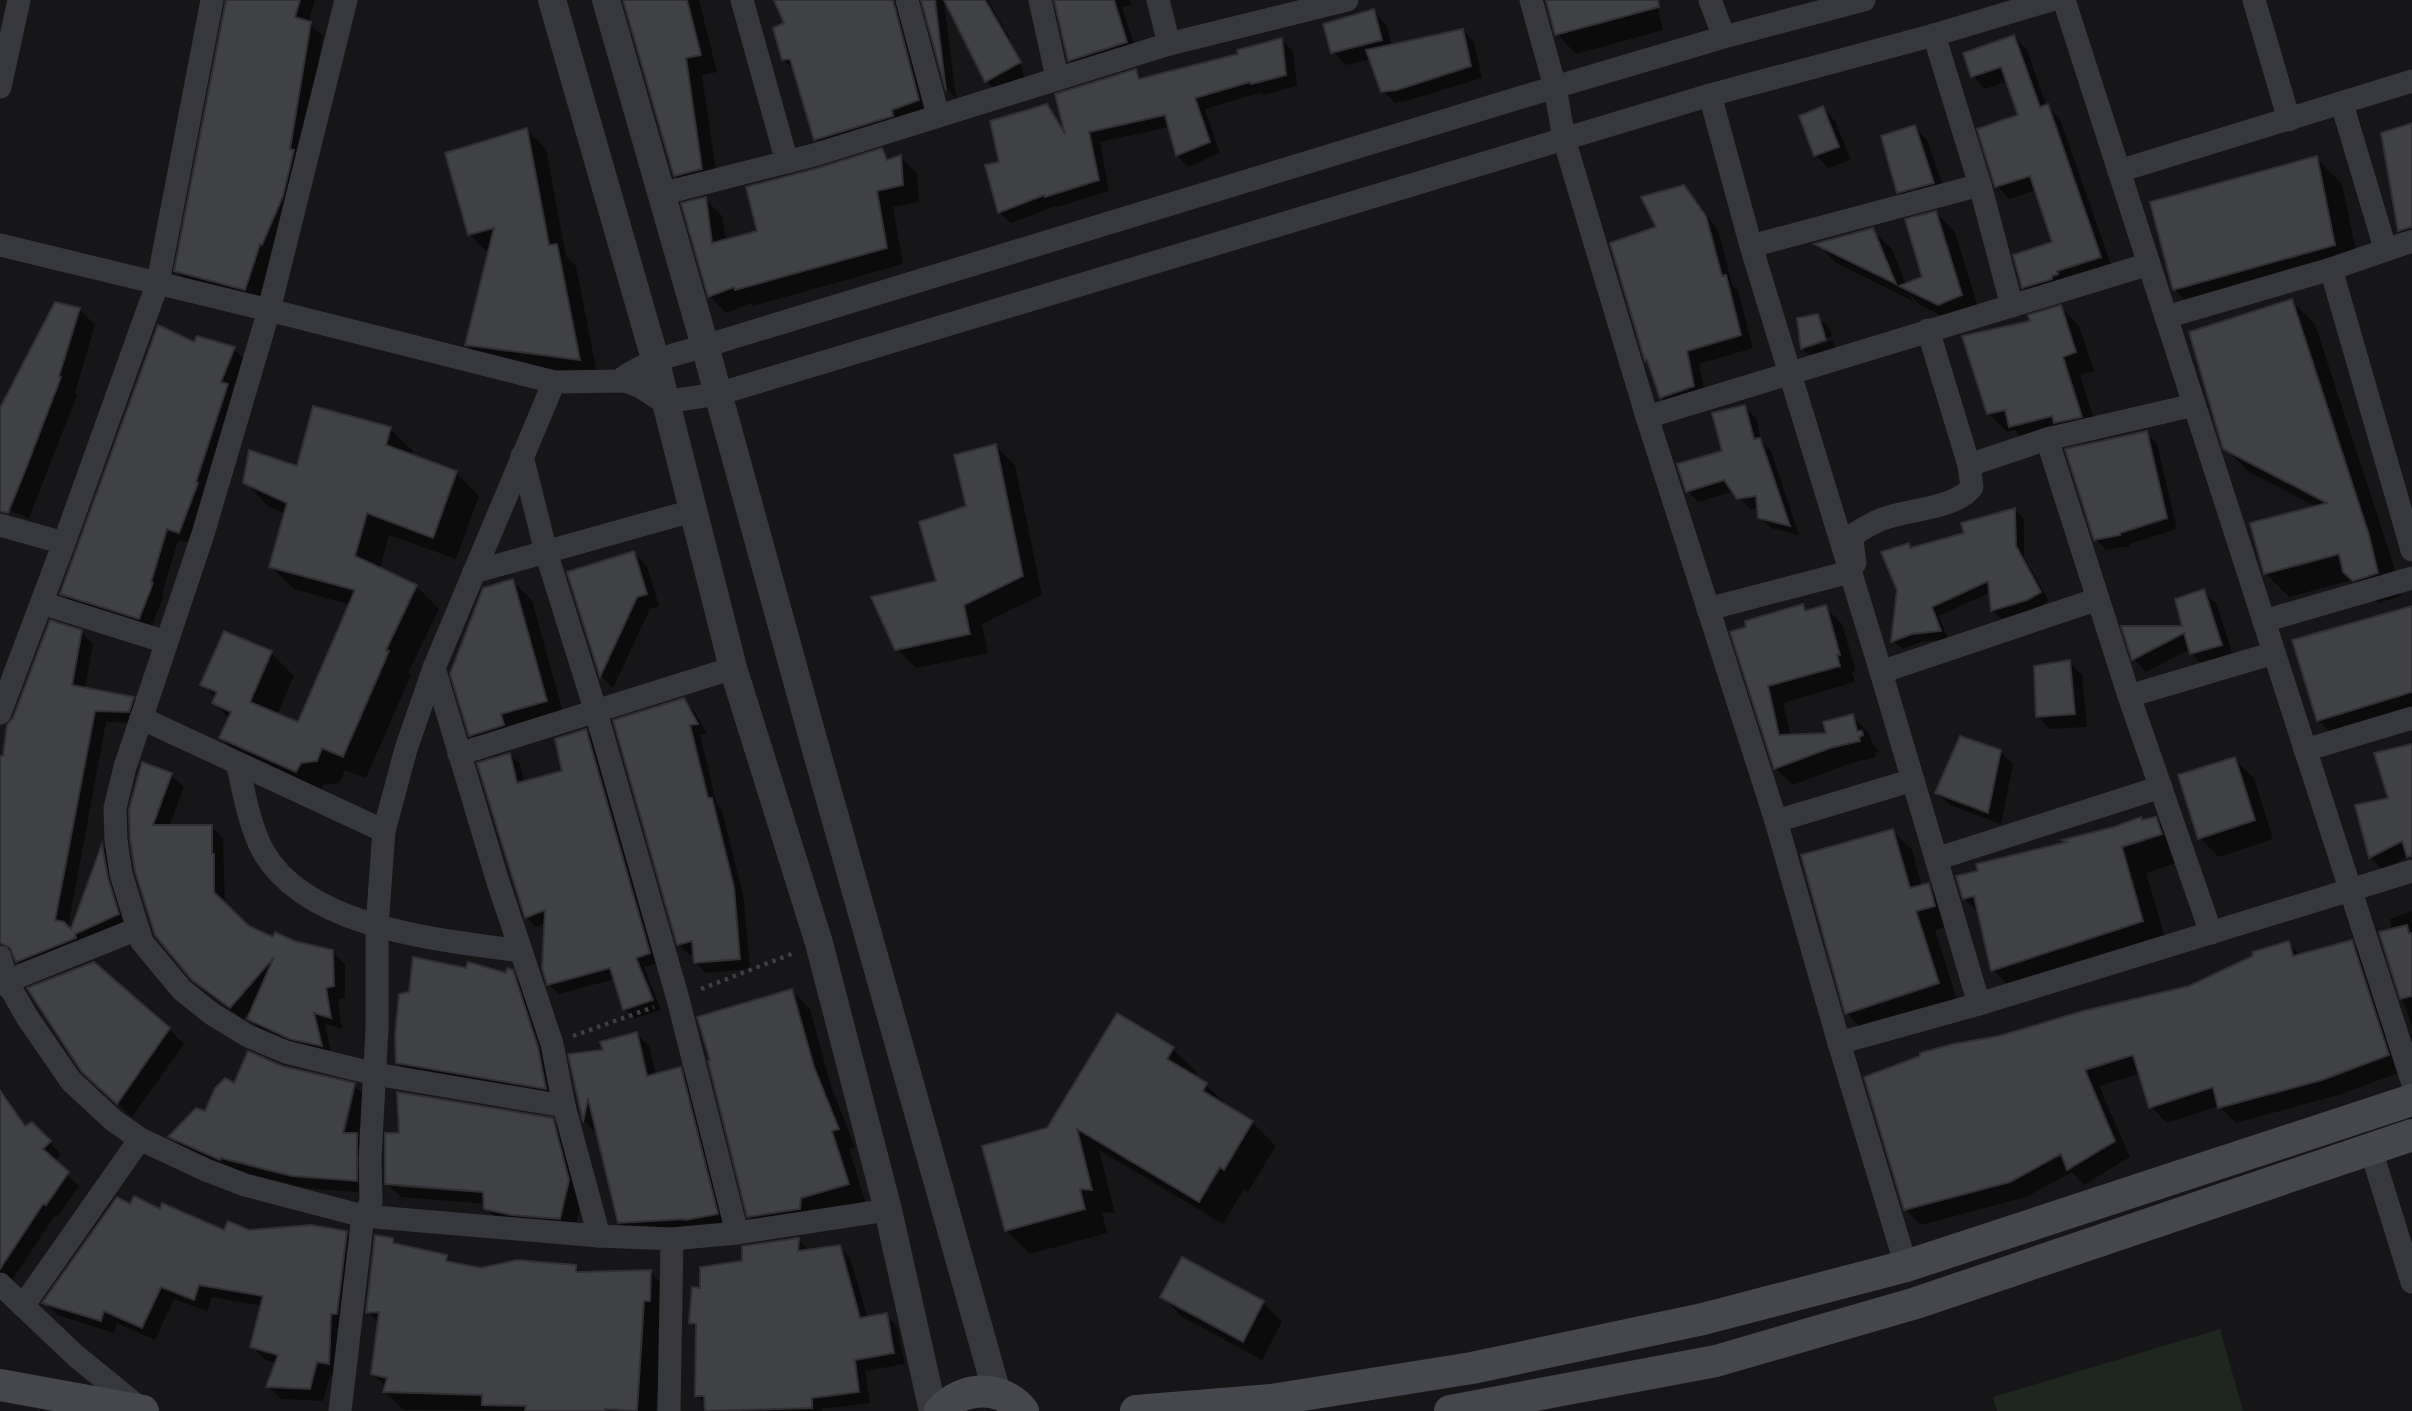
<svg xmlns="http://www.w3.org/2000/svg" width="2412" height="1411" viewBox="0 0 2412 1411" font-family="'PT Sans',sans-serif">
<rect width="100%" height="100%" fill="#161618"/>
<!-- grass -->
<polygon fill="#1e261f" points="2220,1329 2243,1411 1997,1411 1993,1397"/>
<!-- shadow -->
<g fill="#0007" fill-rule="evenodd">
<polygon points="227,0 315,0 308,23 323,36 302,161 258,301 189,283 176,271"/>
<polygon points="625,0 699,0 717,72 702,75 718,186 693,193 675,175"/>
<polygon points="776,0 912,0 930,111 827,151 815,139 795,71 783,59 786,24"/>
<polygon points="923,0 944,0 956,99 948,90"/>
<polygon points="946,0 988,0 1009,37 1025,77 997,92 986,81"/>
<polygon points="1056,0 1130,0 1132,4 1122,7 1137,53 1080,71 1069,60"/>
<polygon points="1548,0 1656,0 1663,30 1576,54 1557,34"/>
<polygon points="1373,11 1386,24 1392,46 1463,30 1474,42 1482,78 1409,100 1395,103 1383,91 1371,59 1346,65 1333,52"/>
<polygon points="2014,37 2027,50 2046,105 2060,119 2113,270 2036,300 2023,287 2054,243 2037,190 2009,199 1997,186 2020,116 2008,81 1985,89 1973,76"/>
<polygon points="1282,40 1293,51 1297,86 1264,95 1262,92 1205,109 1220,153 1188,167 1177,155 1170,127 1100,142 1109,191 1057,207 1056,206 1011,223 999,212 1001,163 1057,124 1066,133 1135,71 1143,79 1241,55"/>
<polygon points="1822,108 1835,121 1851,160 1828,168 1815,155"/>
<polygon points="2412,125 2412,241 2399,229"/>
<polygon points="1914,127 1927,140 1946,195 1912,204 1899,192"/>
<polygon points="527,130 546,149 566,256 576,266 598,379 486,364 466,344 489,254 469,234"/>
<polygon points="881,150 891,160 900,157 917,173 919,202 893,207 903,264 753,306 751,303 726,313 710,296 705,199 722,216 726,241 759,232"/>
<polygon points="2316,158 2342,184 2360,270 2200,315 2174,289"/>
<polygon points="1683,187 1696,200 1718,230 1732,284 1738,290 1753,348 1699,364 1706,398 1674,410 1661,397 1650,364 1646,360 1659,228"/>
<polygon points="1936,213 1955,232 1980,314 1958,324 1920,305 1910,295 1913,301 1836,263 1818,244 1872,230 1892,249 1906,285 1924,279"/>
<polygon points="2291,301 2315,324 2392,560 2401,596 2378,603 2353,580 2289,597 2265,573 2317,507 2249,472 2225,448"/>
<polygon points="2061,307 2079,326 2094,371 2080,375 2099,435 2029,445 2015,430 2007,432 1988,413 2032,322"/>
<polygon points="79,309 95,325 75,393 77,395 29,518 0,507 0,415"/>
<polygon points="1817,316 1830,329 1832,336 1811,344 1811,347 1833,340 1838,353 1815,361 1802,348"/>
<polygon points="195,344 234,349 245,360 233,391 239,397 190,543 178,540 162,594 164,596 150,629 73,605 62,593"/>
<polygon points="1744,407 1756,418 1762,442 1771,451 1799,535 1771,528 1759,517 1759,508 1750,509 1734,491 1698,502 1687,491 1724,452"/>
<polygon points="390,429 413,451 411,457 456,473 479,496 456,559 389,535 380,569 416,586 439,609 408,673 411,675 366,778 345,770 340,783 323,785 319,794 244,761 221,738 230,719 214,703 216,698 203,684 271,653 294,676 277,715 299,725 351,605 294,589 271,567 285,514 268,506 245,482 298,468"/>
<polygon points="2146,433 2157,444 2177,529 2129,544 2130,546 2106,550 2096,539"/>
<polygon points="995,446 1015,465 1042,595 982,624 988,653 916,668 897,649 938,582"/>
<polygon points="2015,510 2024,519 2024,557 2049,601 2036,609 2001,619 1992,610 1991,592 1939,616 1948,639 1921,642 1902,649 1893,641 1909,545 1914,549 1967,534"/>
<polygon points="634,553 647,566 659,606 650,609 613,688 601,676 569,573"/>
<polygon points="512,581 532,600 565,720 490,755 471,735"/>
<polygon points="2203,591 2216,603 2234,658 2204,666 2191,653 2190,649 2146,672 2134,659 2124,628 2184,627"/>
<polygon points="1802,606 1808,612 1825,607 1842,624 1856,671 1852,672 1855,682 1783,703 1791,736 1828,734 1852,716 1869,733 1872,743 1879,752 1875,753 1876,757 1848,764 1793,785 1776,769 1732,633"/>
<polygon points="2412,608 2412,725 2344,746 2318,720"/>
<polygon points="81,632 93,644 85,689 133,698 145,710 141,723 106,722 68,928 72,932 103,847 114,858 130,926 30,974 18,961 15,955 3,959 0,964 0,757 5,758"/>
<polygon points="2069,662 2082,675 2087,727 2050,729 2038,716"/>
<polygon points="684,700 694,711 707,734 700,735 717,805 722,810 744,899 750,969 706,973 695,962 695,954 689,955 679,944"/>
<polygon points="586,731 596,741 659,963 644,967 661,1010 635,1018 625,1009 615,979 559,994 549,984 546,923 536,927 526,917 510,755 520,764 524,783 564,772"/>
<polygon points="2412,746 2412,854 2383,870 2371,857"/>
<polygon points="2000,752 2013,764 2001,824 1950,805 1937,793"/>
<polygon points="2234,759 2254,778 2273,839 2219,857 2200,838"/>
<polygon points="171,775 184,787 169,827 211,826 223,838 225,905 248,927 274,939 332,952 345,964 345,998 338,1000 342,1029 325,1024 332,1057 261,1030 249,1018 252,1008 243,1019 206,992 193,979 136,871"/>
<polygon points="2155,819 2181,844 2186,860 2146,873 2168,947 2019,995 1993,970 1980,914 1964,898 2068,843 2066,841"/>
<polygon points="1892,830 1912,850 1922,887 1928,885 1948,905 1954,925 1935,930 1958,1003 1866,1033 1847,1013"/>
<polygon points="2412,911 2412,1027 2381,934 2392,931 2390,919"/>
<polygon points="2351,942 2367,958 2404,1071 2338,1095 2236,1123 2219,1106 2167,1123 2151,1107 2141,1073 2099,1086 2130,1157 2084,1185 2072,1172 2026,1197 1921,1225 1905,1209 1999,1037 2189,988 2288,943 2301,956"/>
<polygon points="467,970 508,975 512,972 524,984 558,1100 411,1075 398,1063 411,993"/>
<polygon points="792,991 810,1009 831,1086 855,1147 849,1149 865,1201 767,1234 749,1216"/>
<polygon points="1118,1015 1173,1049 1197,1072 1194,1077 1206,1085 1230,1108 1252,1122 1276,1146 1248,1192 1244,1189 1223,1224 1099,1150 1115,1213 1102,1212 1107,1233 1030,1254 1006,1230 1048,1130"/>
<polygon points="169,1029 184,1044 132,1117 99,1086"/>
<polygon points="637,1034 649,1046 656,1075 680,1069 693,1082 729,1227 632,1234 619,1222 597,1126 595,1132 584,1121 570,1056 605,1051"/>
<path d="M282 1067 354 1085 367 1098 358 1136 369 1147 368 1193 306 1188 233 1170 183 1149 171 1137ZM351 1091H355L343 1142 339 1141Z"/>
<polygon points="0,1087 27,1127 31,1124 61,1154 54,1162 79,1186 58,1216 55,1215 11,1282 0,1273"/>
<path d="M552 1120 566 1134 583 1195 574 1232 500 1222 485 1208V1204L401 1197 386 1183ZM398 1183 492 1191V1194L398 1187Z"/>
<polygon points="131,1207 161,1211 225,1232 346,1232 359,1246 341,1376 330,1375 323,1401 281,1399 268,1386 277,1363 266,1360 252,1347 263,1306 212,1297 207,1311 174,1299 155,1340 117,1323 114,1333 58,1315 45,1303"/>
<polygon points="393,1240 399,1246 446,1257 454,1265 481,1270 575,1267 582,1273 650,1272 669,1291 662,1319 656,1411 404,1410 385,1392 386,1387 373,1374 379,1323 368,1312"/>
<polygon points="798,1240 810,1251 839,1247 850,1258 868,1319 886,1315 897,1326 905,1364 865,1371 870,1403 822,1409 822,1411 706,1411 706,1405 697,1395 698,1330 691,1323 702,1290 744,1263"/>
<polygon points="1182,1259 1263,1303 1282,1322 1262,1360 1181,1316 1162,1296"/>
</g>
<!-- building -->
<g fill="#404145" stroke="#303034" stroke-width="2">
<polygon points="226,0 300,0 295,17 311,22 290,149 294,150 292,158 283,196 262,245 260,244 245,290 174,271"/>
<polygon points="623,0 687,0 701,55 686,58 702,169 674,176"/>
<polygon points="774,0 893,0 919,100 892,110 893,116 814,140 790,59 782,60 773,28 784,23"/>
<polygon points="921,0 935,0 946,91"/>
<polygon points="944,0 985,0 1021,62 985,82"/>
<polygon points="1054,0 1114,0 1127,42 1068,61"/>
<polygon points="1546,0 1658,0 1659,7 1555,35"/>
<polygon points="1374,9 1382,40 1331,53 1323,24"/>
<polygon points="1463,29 1471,66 1397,90 1381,92 1366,50"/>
<polygon points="2014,35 2040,107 2048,104 2101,257 2057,271 2058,274 2052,276 2052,279 2022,288 2013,255 2052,242 2030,176 1995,187 1977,129 2018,115 2001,67 1971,77 1963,53"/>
<polygon points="1282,38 1286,75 1251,84 1250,82 1195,98 1210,142 1176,156 1165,115 1089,132 1099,180 1045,197 1044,195 998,213 985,165 999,162 990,121 1047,104 1065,134 1055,94 1136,69 1139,79 1238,54 1237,50"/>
<polygon points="1823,106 1839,147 1814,156 1799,116"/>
<polygon points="2412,123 2412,227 2398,231 2381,133"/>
<polygon points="1915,125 1934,183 1897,193 1881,136"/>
<polygon points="527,128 549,245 557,244 580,360 465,345 494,228 468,235 445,153"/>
<polygon points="882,148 887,160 901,155 903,185 877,191 887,248 735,290 734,287 708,297 681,203 706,197 712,243 757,231 746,187 818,168"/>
<polygon points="2317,156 2335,245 2173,290 2150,202"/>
<polygon points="1684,185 1706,216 1722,276 1726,275 1741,335 1687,351 1694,386 1660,398 1647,360 1645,361 1610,243 1656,227 1641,197"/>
<polygon points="1936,211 1962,295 1938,305 1899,286 1922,277 1905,219"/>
<polygon points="1873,228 1896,284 1814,244"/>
<polygon points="2292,299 2369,535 2378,573 2353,581 2343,572 2339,554 2264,574 2250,523 2327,503 2223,449 2189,332"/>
<polygon points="55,302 80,308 59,376 61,377 25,471 8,513 0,511 0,408"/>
<polygon points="2061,305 2076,352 2063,357 2082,417 2054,423 2052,416 2009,427 2005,410 1987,414 1962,336 2030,321 2028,315"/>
<polygon points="1818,314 1826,340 1801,349 1797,318"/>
<polygon points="158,325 194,342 197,336 235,347 221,382 228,384 196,482 198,483 179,533 167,529 151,582 153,583 139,619 60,594"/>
<polygon points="1745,405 1754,439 1760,438 1790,526 1758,518 1756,496 1737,499 1724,480 1686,492 1677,464 1722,451 1712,413"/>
<polygon points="313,406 391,427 386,445 457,471 433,538 367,513 355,556 417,585 386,650 389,651 343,757 322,748 317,761 301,763 296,772 219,738 231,712 212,703 217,692 200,685 224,631 272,651 250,702 298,722 355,590 269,567 287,503 243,483 249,450 297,466"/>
<polygon points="2147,431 2167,518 2120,533 2120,535 2094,540 2065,449"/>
<polygon points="996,444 1023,576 964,605 970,634 895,650 871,597 936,581 919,522 966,506 954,455"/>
<polygon points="2015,508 2016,546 2041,592 2027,600 1991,611 1988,581 1932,607 1941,631 1912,634 1891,642 1897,590 1881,552 1909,543 1910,548 1964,533 1961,523"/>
<polygon points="634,551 647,594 637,597 600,677 567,572"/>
<polygon points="513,579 547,701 501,714 504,725 469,736 450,674 483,588"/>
<polygon points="2204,589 2222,645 2190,654 2184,633 2132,660 2121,626 2182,626 2175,599"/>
<polygon points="1803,604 1805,611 1826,605 1840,655 1837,655 1840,666 1768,686 1779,735 1826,733 1823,722 1853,714 1857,731 1862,731 1863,735 1859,737 1860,741 1830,748 1774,769 1730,632 1746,627 1745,621"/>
<polygon points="2412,606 2412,692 2317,721 2292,640"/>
<polygon points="50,620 82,630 72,685 134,697 129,712 95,711 55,920 64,922 71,929 102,844 108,878 119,914 75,934 76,938 16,962 10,948 0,943 0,756 3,756 7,725 13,718"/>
<polygon points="2070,660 2075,714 2036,717 2034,666"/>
<polygon points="684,698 698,724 690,725 708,798 712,798 734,887 740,959 694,963 692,941 677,945 613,720"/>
<polygon points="586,729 650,953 636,958 653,1000 623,1010 610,968 547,985 542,968 545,910 525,918 477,763 510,753 517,783 562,771 555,739"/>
<polygon points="1960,736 2001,750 1988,813 1935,793"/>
<polygon points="2412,744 2412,856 2407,857 2402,841 2369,858 2355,805 2388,798 2374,753"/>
<polygon points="2235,757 2255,820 2198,839 2178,775"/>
<polygon points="142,762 172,773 153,825 212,825 212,854 214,854 214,892 249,926 273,937 275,932 294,941 333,950 334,986 326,988 331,1018 314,1013 322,1046 290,1039 247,1019 274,957 230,1008 192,980 155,935 135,871 130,839 129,809"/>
<polygon points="2141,817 2142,820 2156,817 2162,834 2122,847 2143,921 1991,971 1974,896 1963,899 1956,876 1978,871 1976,864 2067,842 2062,840 2114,827"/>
<polygon points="1893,829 1910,888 1929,883 1935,906 1916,911 1939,983 1845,1014 1801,855"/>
<polygon points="2407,925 2409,933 2412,933 2412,996 2400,999 2379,932"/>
<polygon points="2352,940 2389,1055 2322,1080 2218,1108 2213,1087 2149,1108 2133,1055 2085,1070 2115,1141 2067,1170 2061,1154 2010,1182 1904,1210 1864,1077 1920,1056 1920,1053 1953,1044 1999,1036 2083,1011 2189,986 2253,956 2252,952 2289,941 2293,956"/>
<polygon points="413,957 466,968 468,962 506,973 507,968 513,970 538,1047 546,1089 396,1063 395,1036 399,994 409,992"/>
<polygon points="94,962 170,1028 117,1104 82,1072 27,988"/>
<polygon points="792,989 814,1067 839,1129 832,1131 849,1184 801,1198 800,1209 747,1217 708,1061 710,1060 697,1017"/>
<polygon points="1117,1013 1174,1047 1167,1059 1207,1083 1203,1091 1253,1121 1224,1170 1220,1167 1199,1202 1077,1129 1092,1190 1080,1189 1085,1209 1005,1231 982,1146 1047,1128"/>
<polygon points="637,1032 647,1076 681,1067 718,1214 685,1220 685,1219 618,1223 588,1098 583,1122 568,1054 603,1050 600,1042"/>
<polygon points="248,1051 282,1066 355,1083 343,1133 357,1133 357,1181 292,1176 221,1158 220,1160 168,1137 196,1108 205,1111 215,1088 225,1078 234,1083"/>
<polygon points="0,1090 25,1126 32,1122 51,1141 43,1149 69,1172 46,1205 43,1204 0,1269"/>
<polygon points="397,1092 553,1118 569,1180 560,1219 511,1215 484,1209 483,1192 385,1184 385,1133 399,1133"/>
<polygon points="134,1196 160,1209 162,1203 224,1230 228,1221 249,1230 311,1225 347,1231 337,1314 331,1314 329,1364 317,1362 310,1389 266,1387 278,1355 250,1347 263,1296 199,1285 194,1300 161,1287 142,1328 104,1311 101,1321 42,1303 117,1197 130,1204"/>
<polygon points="375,1235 393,1238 393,1243 447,1255 446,1261 481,1268 517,1260 576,1265 576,1272 651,1270 650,1301 644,1301 637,1411 605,1409 605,1411 525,1411 526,1406 482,1405 482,1395 383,1392 387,1378 371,1374 379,1312 366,1313"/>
<polygon points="799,1238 798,1251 840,1245 860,1318 887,1313 894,1353 855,1360 859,1392 812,1398 812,1408 705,1411 704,1396 695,1396 696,1324 689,1323 692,1287 700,1288 700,1267 742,1261 742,1246"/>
<polygon points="1182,1257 1264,1301 1243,1342 1160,1297"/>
</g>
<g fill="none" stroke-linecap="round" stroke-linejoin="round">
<!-- path -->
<g stroke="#3d3f44" stroke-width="4.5" stroke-dasharray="3.5 5" stroke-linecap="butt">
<polyline points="701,989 794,953"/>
<polyline points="573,1036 654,1007"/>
</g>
<!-- minor -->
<g stroke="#37383d" stroke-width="23">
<polyline points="346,0 269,310 203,534 125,767 115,808 116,840 121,874 142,942 182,990 212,1014 248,1036 286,1052 375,1074 564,1106"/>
<polyline points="742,0 787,162"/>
<polyline points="907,0 938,115"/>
<polyline points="1040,0 1057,77"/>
<polyline points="1158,0 1169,44"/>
<polyline points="1531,0 1555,87 1564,139 1647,417 1776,821 1839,1043 1906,1266"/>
<polyline points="1710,0 1724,37"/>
<polyline points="2064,0 2412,1081"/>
<polyline points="2254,0 2289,120"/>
<polyline points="1934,35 1980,185 2012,306"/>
<polyline points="0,87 19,0"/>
<polyline points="1710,95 1751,246 1881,672 1979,1004"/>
<polyline points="2342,104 2385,248"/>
<polyline points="2119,171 2412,81"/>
<polyline points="661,194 814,155 1169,44 1347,0"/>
<polyline points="0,245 269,310 554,382 626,381 641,387 664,402 718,394 1710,95 1934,35 2051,0"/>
<polyline points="1751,246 1980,185"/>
<polyline points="2331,269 2412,550"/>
<polyline points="2166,317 2331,269 2412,241"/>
<path d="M620 380C648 360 673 355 705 346L1555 87 1724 37 1864 0"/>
<polyline points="1647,417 2149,264"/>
<polyline points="2047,439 2129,696 2211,933"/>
<polyline points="522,456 546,552 596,712 678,999 737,1233"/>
<polyline points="1969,465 2047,439 2194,405"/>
<polyline points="0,525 64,543"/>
<polyline points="474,572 692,511"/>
<polyline points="42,603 166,642"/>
<path d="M1708 609 1846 573 1855 563 1852 541 1856 533C1864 528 1872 523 1880 520 1906 509 1956 509 1972 487L1969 465 1928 330"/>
<polyline points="2264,621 2412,578"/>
<polyline points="434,668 498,882 552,1044 564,1106 599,1236"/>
<polyline points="1881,672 2098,599"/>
<polyline points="2129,696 2274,653"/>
<polyline points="0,713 64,543 158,282 212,0"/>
<polyline points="141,718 384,831"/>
<polyline points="2305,750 2412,718"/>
<polyline points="459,754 733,668"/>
<path d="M237 763C244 791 249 825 263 851 307 929 441 940 521 951"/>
<polyline points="1776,821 1913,780"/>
<polyline points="1936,859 2161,787"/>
<polyline points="0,957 7,982 27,1017 71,1081 113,1120 140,1139 206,1170 245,1185 363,1216 599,1236 672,1239 737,1233 888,1210"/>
<polyline points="0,984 137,929"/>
<polyline points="1839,1043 1979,1004 2412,871"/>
<polyline points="2371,1150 2412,1282"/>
<polyline points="0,1284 76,1356 141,1409"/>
<polyline points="23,1306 140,1139"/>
<polyline points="340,1411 363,1216 371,1203 370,1159 377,1029 377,926 384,831 406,749 434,668 554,382"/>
<polyline points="669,1411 672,1239"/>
</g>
<!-- tertiary -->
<g stroke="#37383d" stroke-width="28">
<polyline points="552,0 655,359 733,668 819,943 888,1210 933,1411"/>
<polyline points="606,0 705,346 813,739 997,1393"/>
</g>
<!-- secondary -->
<g stroke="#45474d" stroke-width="32">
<polyline points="0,1385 143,1411"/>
<path d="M940 1411C962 1386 1001 1384 1023 1411"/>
<polyline points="1136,1411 1271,1400 1472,1368 1703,1319 1906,1266 2412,1100"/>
<polyline points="1450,1411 1716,1361 1916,1303 2412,1135"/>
</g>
</g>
</svg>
